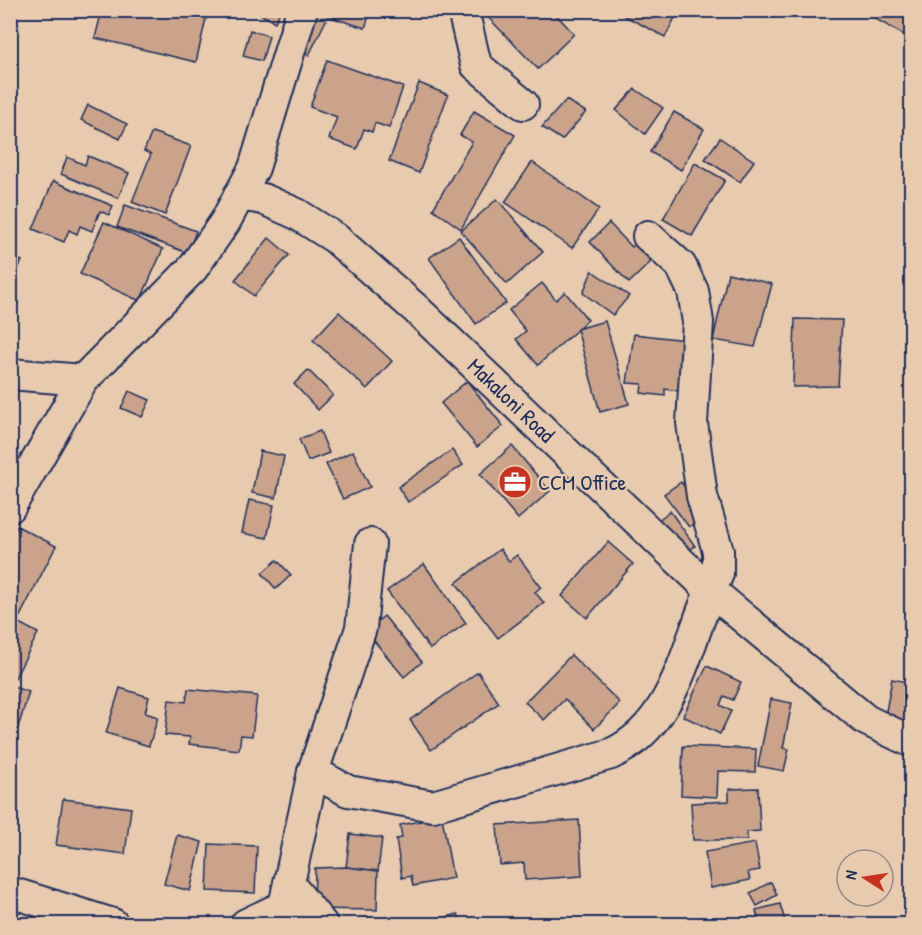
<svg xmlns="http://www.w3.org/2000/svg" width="922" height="935" viewBox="0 0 922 935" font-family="'Patrick Hand',sans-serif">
<rect width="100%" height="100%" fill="#e8cbae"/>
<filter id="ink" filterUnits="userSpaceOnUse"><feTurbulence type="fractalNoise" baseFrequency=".0167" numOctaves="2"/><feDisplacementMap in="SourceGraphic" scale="12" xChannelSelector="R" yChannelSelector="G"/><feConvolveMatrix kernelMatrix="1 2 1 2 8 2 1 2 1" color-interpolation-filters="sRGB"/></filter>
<g filter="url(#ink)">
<!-- building -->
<g fill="#cba38b" stroke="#1b2f5e" stroke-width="1.5">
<polygon points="102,10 208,10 196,62 95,38"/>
<polygon points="262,10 281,10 275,22 260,14"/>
<polygon points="317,10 329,14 309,55 298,50"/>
<polygon points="332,10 371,10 365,28 330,17"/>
<polygon points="481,10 552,10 574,34 538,69"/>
<polygon points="621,10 679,10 665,37 619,13"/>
<polygon points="878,10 912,12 909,38 874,18"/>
<polygon points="250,30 269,36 262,61 243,56"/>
<polygon points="327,60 403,87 389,128 375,123 372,132 364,129 357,149 329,139 337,117 310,107"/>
<polygon points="419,83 448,95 419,173 389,161"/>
<polygon points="635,89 663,108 645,134 616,110"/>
<polygon points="566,100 586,112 562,140 542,127"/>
<polygon points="88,105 127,124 120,139 81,120"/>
<polygon points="474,111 515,135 461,229 433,209 472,142 460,135"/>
<polygon points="674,112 704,129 681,170 650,152"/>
<polygon points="152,132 191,146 165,215 132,202 151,154 144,151"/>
<polygon points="720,138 754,161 740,182 705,159"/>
<polygon points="88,156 129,173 118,198 61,174 67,157 85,165"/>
<polygon points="532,162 599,209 572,248 505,202"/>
<polygon points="695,163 725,180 692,236 663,219"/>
<polygon points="53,181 113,206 109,215 100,211 92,231 80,226 77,234 69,230 64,242 33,229"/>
<polygon points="497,199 543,252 507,284 461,231"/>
<polygon points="125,205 196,231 188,253 117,227"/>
<polygon points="104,222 163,249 140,301 80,274"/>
<polygon points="609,223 632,247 642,238 658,255 629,283 590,242"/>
<polygon points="459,237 506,303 476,324 429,258"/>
<polygon points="269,238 289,255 254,296 235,280"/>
<polygon points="10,256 22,261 10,287"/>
<polygon points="592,271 629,296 613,315 583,293"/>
<polygon points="728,273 772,284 755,347 713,340"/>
<polygon points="542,283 556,300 565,292 588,320 538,365 516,339 526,331 509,310"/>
<polygon points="339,312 392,361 367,389 313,340"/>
<polygon points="795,319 842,320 838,386 793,387"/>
<polygon points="605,321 629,404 600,412 577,329"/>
<polygon points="634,334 685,340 678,391 665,389 665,396 641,393 642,384 627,383"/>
<polygon points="308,370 333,395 318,410 294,384"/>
<polygon points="467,381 503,426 477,447 441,403"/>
<polygon points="129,391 150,400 142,417 121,408"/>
<polygon points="320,431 329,453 308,461 299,439"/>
<polygon points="512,446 550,491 518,519 480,474"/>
<polygon points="452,450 463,465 408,502 398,487"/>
<polygon points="260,451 284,456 276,498 252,493"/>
<polygon points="353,451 370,487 343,499 326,464"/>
<polygon points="681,482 705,515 689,527 664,494"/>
<polygon points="249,500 274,505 267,538 242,533"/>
<polygon points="670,511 695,546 685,553 657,521"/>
<polygon points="17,526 56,546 17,622 38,633 15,678 10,675 10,538"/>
<polygon points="608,542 633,564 587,618 562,596"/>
<polygon points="500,549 509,561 517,555 541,587 535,592 544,603 498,638 456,583"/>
<polygon points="277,560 291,575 276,589 262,573"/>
<polygon points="424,564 466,623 430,649 387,591"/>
<polygon points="384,616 422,662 404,677 366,631"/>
<polygon points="571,655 620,703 594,729 565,699 544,720 525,702"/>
<polygon points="707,666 741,682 733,700 724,696 720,705 731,711 720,734 683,716"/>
<polygon points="478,672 499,703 431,750 410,720"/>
<polygon points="892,679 912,683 912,731 884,722"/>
<polygon points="10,686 29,692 16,734 10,732"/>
<polygon points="120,688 149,697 145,713 158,717 149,746 106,733"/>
<polygon points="188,689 257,696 252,736 241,735 239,750 189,744 190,737 165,735 169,700 186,702"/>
<polygon points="771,699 792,703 783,748 789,749 784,771 758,766"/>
<polygon points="683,746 756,749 755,772 718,771 717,797 681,795"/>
<polygon points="758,788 760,831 747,832 747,840 693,840 691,803 729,801 729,789"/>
<polygon points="63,799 131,808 125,854 56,845"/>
<polygon points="442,817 453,878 413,886 411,876 402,878 396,839 402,838 400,825"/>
<polygon points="579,820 582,876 525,880 524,863 500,865 497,825"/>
<polygon points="350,834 382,838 378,871 346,867"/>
<polygon points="177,835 202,842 190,891 164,884"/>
<polygon points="755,843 760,870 748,872 750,880 711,888 705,852"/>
<polygon points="209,844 257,846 255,893 207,891"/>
<polygon points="346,867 378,871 377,910 314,909 315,868"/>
<polygon points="771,882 777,895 757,906 750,893"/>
<polygon points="780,904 786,924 748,924 747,922 758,919 756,910"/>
<polygon points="458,914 461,924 422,924"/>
</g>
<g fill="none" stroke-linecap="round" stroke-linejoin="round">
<defs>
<g id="minor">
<polyline points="463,10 476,65 523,104"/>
<path id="s1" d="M239 195 263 199 297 214 335 238 416 309 710 590 866 720 912 742"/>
<polyline points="10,374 83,380"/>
<polyline points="10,507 83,380 193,268 225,222 254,168 302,10"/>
<path d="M313 772 348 791 433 806 611 754C680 723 687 635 718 574V551L702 496 692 423 698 322 693 291 681 266 648 236"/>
<polyline points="289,884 322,924"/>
<polyline points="10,892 113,924"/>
<polyline points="246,924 284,906 313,772 361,628 370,544"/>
</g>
</defs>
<!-- minor casing -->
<use href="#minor" stroke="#1b2f5e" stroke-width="34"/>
<!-- minor -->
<use href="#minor" stroke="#e8cbae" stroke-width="30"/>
</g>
</g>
<!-- icons -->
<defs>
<symbol id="office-disc" viewBox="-11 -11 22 22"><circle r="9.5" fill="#c8321e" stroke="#e8cbae"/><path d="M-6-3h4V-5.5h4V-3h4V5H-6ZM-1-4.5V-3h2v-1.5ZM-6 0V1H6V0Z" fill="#fff"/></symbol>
</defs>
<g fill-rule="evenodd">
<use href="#office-disc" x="496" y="463" width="38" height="38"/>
</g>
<g text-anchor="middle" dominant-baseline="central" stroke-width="4.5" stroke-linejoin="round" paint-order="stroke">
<!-- street labels -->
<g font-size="22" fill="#1b2f5e" stroke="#e8cbae">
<text stroke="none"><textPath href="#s1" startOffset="346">Makaloni Road</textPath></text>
</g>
<!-- poi labels -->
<g font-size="22" fill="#1b2f5e" stroke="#e8cbae" text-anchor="start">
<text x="538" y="482">CCM Office</text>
</g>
</g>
<!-- margin -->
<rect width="922" height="935" fill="none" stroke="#e8cbae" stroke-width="36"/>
<rect x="18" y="18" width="886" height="899" fill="none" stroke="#1b2f5e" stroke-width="2" filter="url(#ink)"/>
<!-- north arrow -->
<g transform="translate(865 878) rotate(282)"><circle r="28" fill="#e8cbae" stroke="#968d8e" stroke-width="1.5"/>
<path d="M0-4.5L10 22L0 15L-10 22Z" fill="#c8321e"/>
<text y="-9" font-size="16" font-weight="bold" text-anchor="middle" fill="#1b2f5e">N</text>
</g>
</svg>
